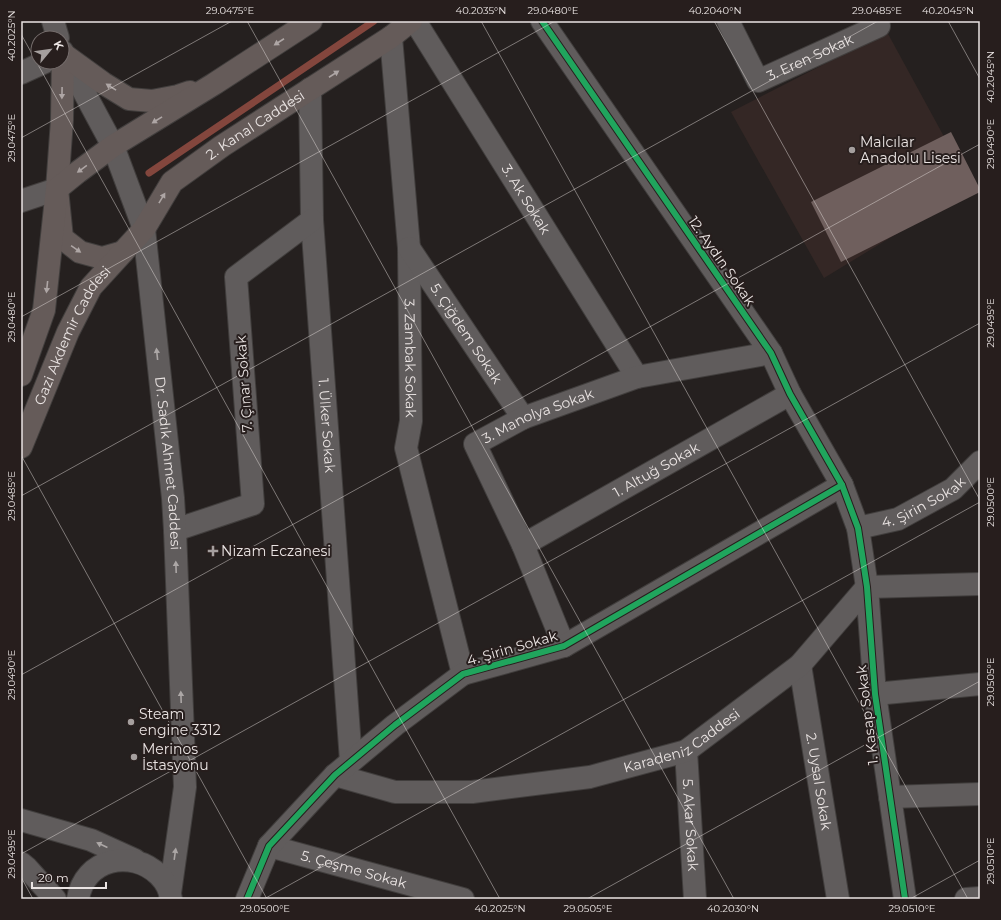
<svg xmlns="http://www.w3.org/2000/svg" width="1001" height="920" viewBox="0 0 1001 920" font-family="Montserrat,sans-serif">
<rect width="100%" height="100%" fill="#25201f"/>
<!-- built -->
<polygon fill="#342725" points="887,32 972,188 824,278 731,112"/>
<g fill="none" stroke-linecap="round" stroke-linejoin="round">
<!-- stream -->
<polyline stroke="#83463d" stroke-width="7" points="149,173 374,21"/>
</g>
<!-- building -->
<polygon fill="#6f5f5d" points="951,132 980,189 980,192 841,262 811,202"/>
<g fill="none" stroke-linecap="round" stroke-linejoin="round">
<defs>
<g id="minor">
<path id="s1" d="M415 21 637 377"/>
<polyline points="542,21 771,353 790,394 842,485 858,528 867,587 875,694 905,899"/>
<path id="s2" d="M728 21 758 81 879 26 877 21"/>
<path id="s3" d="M391 37 409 248 411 421 406 448 463 674"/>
<polyline points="21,73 45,62"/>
<path id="s4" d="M310 89 312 220 351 761"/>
<polyline points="21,201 57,189"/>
<path id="s5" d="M409 248 523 418"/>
<path id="s6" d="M858 528 898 519 953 489 980 462"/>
<polyline points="175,530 253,504 236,277 312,220"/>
<path id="s7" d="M523 545 790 394"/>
<path id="s8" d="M564 646 523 545 475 444 523 418 637 377 771 353"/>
<path id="s9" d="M800 665 838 899"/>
<polyline points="875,694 980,684"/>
<path id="s10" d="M686 751 695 899"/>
<path id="s11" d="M335 775 395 792H472L590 777 686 751 800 665 867 587 980 584"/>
<polyline points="890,797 980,794"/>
<path id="s12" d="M269 846 463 899"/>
<polyline points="247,899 269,846 335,775 395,725 463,674 564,646 842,485"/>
<polyline points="966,899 980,898"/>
</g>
<g id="secondary">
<polyline points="53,21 58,38"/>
<path id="s13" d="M62 51 113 146 144 229 173 498 175 530 185 787 170 893"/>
<polyline points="21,820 91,840 135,860"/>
<polyline points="21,863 27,868 55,899"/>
<path d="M78 899C84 859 131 848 159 875 165 881 170 890 171 899"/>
</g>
<g id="primary">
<polyline points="63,54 62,120 57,189 62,238 80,252 102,258 123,252"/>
<polyline points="63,54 103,83 129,99 152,101 178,96 190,92"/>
<polyline points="21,375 44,310 57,189 78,172 113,146 214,84 311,21"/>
<path id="s14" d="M21 447 68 332 91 287 144 229 172 182 222 146 391 37 411 21"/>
</g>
</defs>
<!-- minor casing -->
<use href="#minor" stroke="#413e3d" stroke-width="24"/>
<!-- secondary casing -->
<use href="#secondary" stroke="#413e3d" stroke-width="24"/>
<!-- primary casing -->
<use href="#primary" stroke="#413e3d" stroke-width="24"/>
<!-- minor -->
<use href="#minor" stroke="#605c5c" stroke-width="22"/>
<!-- secondary -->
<use href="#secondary" stroke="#605c5c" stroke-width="22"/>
<!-- primary -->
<use href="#primary" stroke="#655b59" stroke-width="22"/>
<defs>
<g id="cycleway">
<polyline points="542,21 771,353 790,394 842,485 858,528 867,587 875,694 905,899"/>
<polyline points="247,899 269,846 335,775 395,725 463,674 564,646 842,485"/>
</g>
</defs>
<!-- cycleway casing -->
<use href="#cycleway" stroke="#271e1d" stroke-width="8"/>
<!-- cycleway -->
<use href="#cycleway" stroke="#20a55d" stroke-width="6"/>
</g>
<!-- one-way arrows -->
<defs><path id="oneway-solid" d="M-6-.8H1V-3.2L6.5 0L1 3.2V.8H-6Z"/></defs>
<g fill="#aea6a5">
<use href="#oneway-solid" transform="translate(279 42) rotate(147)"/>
<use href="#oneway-solid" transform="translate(334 74) rotate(-33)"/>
<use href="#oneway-solid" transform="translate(111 87) rotate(-148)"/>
<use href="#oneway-solid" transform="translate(62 93) rotate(91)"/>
<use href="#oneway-solid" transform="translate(157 120) rotate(148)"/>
<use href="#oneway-solid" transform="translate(82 169) rotate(144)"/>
<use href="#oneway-solid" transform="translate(162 198) rotate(-59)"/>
<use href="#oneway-solid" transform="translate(76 249) rotate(35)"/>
<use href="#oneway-solid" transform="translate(47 287) rotate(96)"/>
</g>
<g fill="#aca7a6">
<use href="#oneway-solid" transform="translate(157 354) rotate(-96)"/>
<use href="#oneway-solid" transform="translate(176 567) rotate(-92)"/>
<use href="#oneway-solid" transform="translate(181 697) rotate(-92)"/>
<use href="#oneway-solid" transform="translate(102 845) rotate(-155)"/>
<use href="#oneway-solid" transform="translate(175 854) rotate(-82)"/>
</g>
<!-- ticks -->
<path fill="none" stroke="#eae4e3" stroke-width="1" stroke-opacity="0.45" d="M247 21 734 899M481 21 968 899M714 21 980 500M948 21 980 79M21 34 500 899M21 138 232 21M21 317 555 21M21 455 267 899M21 496 878 21M21 675 980 144M21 854 980 323M21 877 33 899M264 899 980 502M587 899 980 681M910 899 980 860"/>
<!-- markers -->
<g fill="#a59f9e" stroke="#271e1d" stroke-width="1.5">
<circle cx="852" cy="150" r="4"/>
<path d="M211 545h4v4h4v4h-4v4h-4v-4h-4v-4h4z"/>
<circle cx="131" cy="722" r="4"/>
<circle cx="134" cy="757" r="4"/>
</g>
<g text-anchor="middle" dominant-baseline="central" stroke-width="4" stroke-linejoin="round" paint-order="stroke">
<!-- street labels -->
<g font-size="14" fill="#eae4e3" stroke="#271e1d">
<text stroke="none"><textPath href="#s2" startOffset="124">3. Eren Sokak</textPath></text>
<text stroke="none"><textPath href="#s14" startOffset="409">2. Kanal Caddesi</textPath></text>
<text stroke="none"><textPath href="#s1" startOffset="210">3. Ak Sokak</textPath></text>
<text transform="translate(722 261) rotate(55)">12. Aydın Sokak</text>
<text stroke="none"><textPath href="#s5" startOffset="103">5. Çiğdem Sokak</textPath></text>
<text stroke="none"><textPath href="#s14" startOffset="123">Gazi Akdemir Caddesi</textPath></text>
<text stroke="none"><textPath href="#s3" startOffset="322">3. Zambak Sokak</textPath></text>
<text transform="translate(244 384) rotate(-94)">7. Çınar Sokak</text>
<text stroke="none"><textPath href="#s8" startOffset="290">3. Manolya Sokak</textPath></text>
<text stroke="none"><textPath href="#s4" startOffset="337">1. Ülker Sokak</textPath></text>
<text stroke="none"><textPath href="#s13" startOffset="432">Dr. Sadık Ahmet Caddesi</textPath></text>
<text stroke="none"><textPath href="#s7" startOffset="153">1. Altuğ Sokak</textPath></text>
<text stroke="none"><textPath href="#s6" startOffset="71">4. Şirin Sokak</textPath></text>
<text transform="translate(512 648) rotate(-16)">4. Şirin Sokak</text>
<text transform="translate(867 715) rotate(-97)">1. Kasap Sokak</text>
<text stroke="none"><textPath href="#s11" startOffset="358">Karadeniz Caddesi</textPath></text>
<text stroke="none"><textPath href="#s9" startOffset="118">2. Uysal Sokak</textPath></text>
<text stroke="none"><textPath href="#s10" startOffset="74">5. Akar Sokak</textPath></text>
<text stroke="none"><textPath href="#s12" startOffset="88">5. Çeşme Sokak</textPath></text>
</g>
<!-- poi labels -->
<g font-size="14" fill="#eae4e3" stroke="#271e1d" text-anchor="start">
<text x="860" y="142">Malcılar<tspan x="860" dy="16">Anadolu Lisesi</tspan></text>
<text x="221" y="551">Nizam Eczanesi</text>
<text x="139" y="714">Steam<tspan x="139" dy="16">engine 3312</tspan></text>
<text x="142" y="749">Merinos<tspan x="142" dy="16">İstasyonu</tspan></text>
</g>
</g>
<!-- border -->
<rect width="1001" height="920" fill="none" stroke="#271e1d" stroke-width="44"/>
<!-- north arrow -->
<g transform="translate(50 50) rotate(61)"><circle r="19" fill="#271e1d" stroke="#756d6c"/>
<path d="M0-3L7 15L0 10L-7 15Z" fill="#a59f9e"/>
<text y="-6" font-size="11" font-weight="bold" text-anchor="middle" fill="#eae4e3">K</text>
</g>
<!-- scale -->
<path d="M32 882v6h74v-6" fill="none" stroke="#eae4e3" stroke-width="2"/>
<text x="38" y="882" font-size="12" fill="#eae4e3" stroke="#271e1d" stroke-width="3" paint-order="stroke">20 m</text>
<rect x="22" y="22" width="957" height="876" fill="none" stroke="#eae4e3" stroke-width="1.5"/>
<g font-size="10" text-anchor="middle" fill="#eae4e3">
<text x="230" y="14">29.0475°E</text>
<text x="481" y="14">40.2035°N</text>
<text x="553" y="14">29.0480°E</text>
<text x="715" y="14">40.2040°N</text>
<text x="877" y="14">29.0485°E</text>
<text x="948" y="14">40.2045°N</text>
<text transform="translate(11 36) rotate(-90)" y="4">40.2025°N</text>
<text transform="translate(990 77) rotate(-90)" y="4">40.2045°N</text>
<text transform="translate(11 138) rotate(-90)" y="4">29.0475°E</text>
<text transform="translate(990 144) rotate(-90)" y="4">29.0490°E</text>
<text transform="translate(11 317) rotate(-90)" y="4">29.0480°E</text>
<text transform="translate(990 323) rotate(-90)" y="4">29.0495°E</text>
<text transform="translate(11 496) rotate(-90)" y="4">29.0485°E</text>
<text transform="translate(990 502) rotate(-90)" y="4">29.0500°E</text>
<text transform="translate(11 675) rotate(-90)" y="4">29.0490°E</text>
<text transform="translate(990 682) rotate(-90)" y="4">29.0505°E</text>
<text transform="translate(11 854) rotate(-90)" y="4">29.0495°E</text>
<text transform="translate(990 861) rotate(-90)" y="4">29.0510°E</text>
<text x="265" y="912">29.0500°E</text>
<text x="500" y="912">40.2025°N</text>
<text x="588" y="912">29.0505°E</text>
<text x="733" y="912">40.2030°N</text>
<text x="912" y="912">29.0510°E</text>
</g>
</svg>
